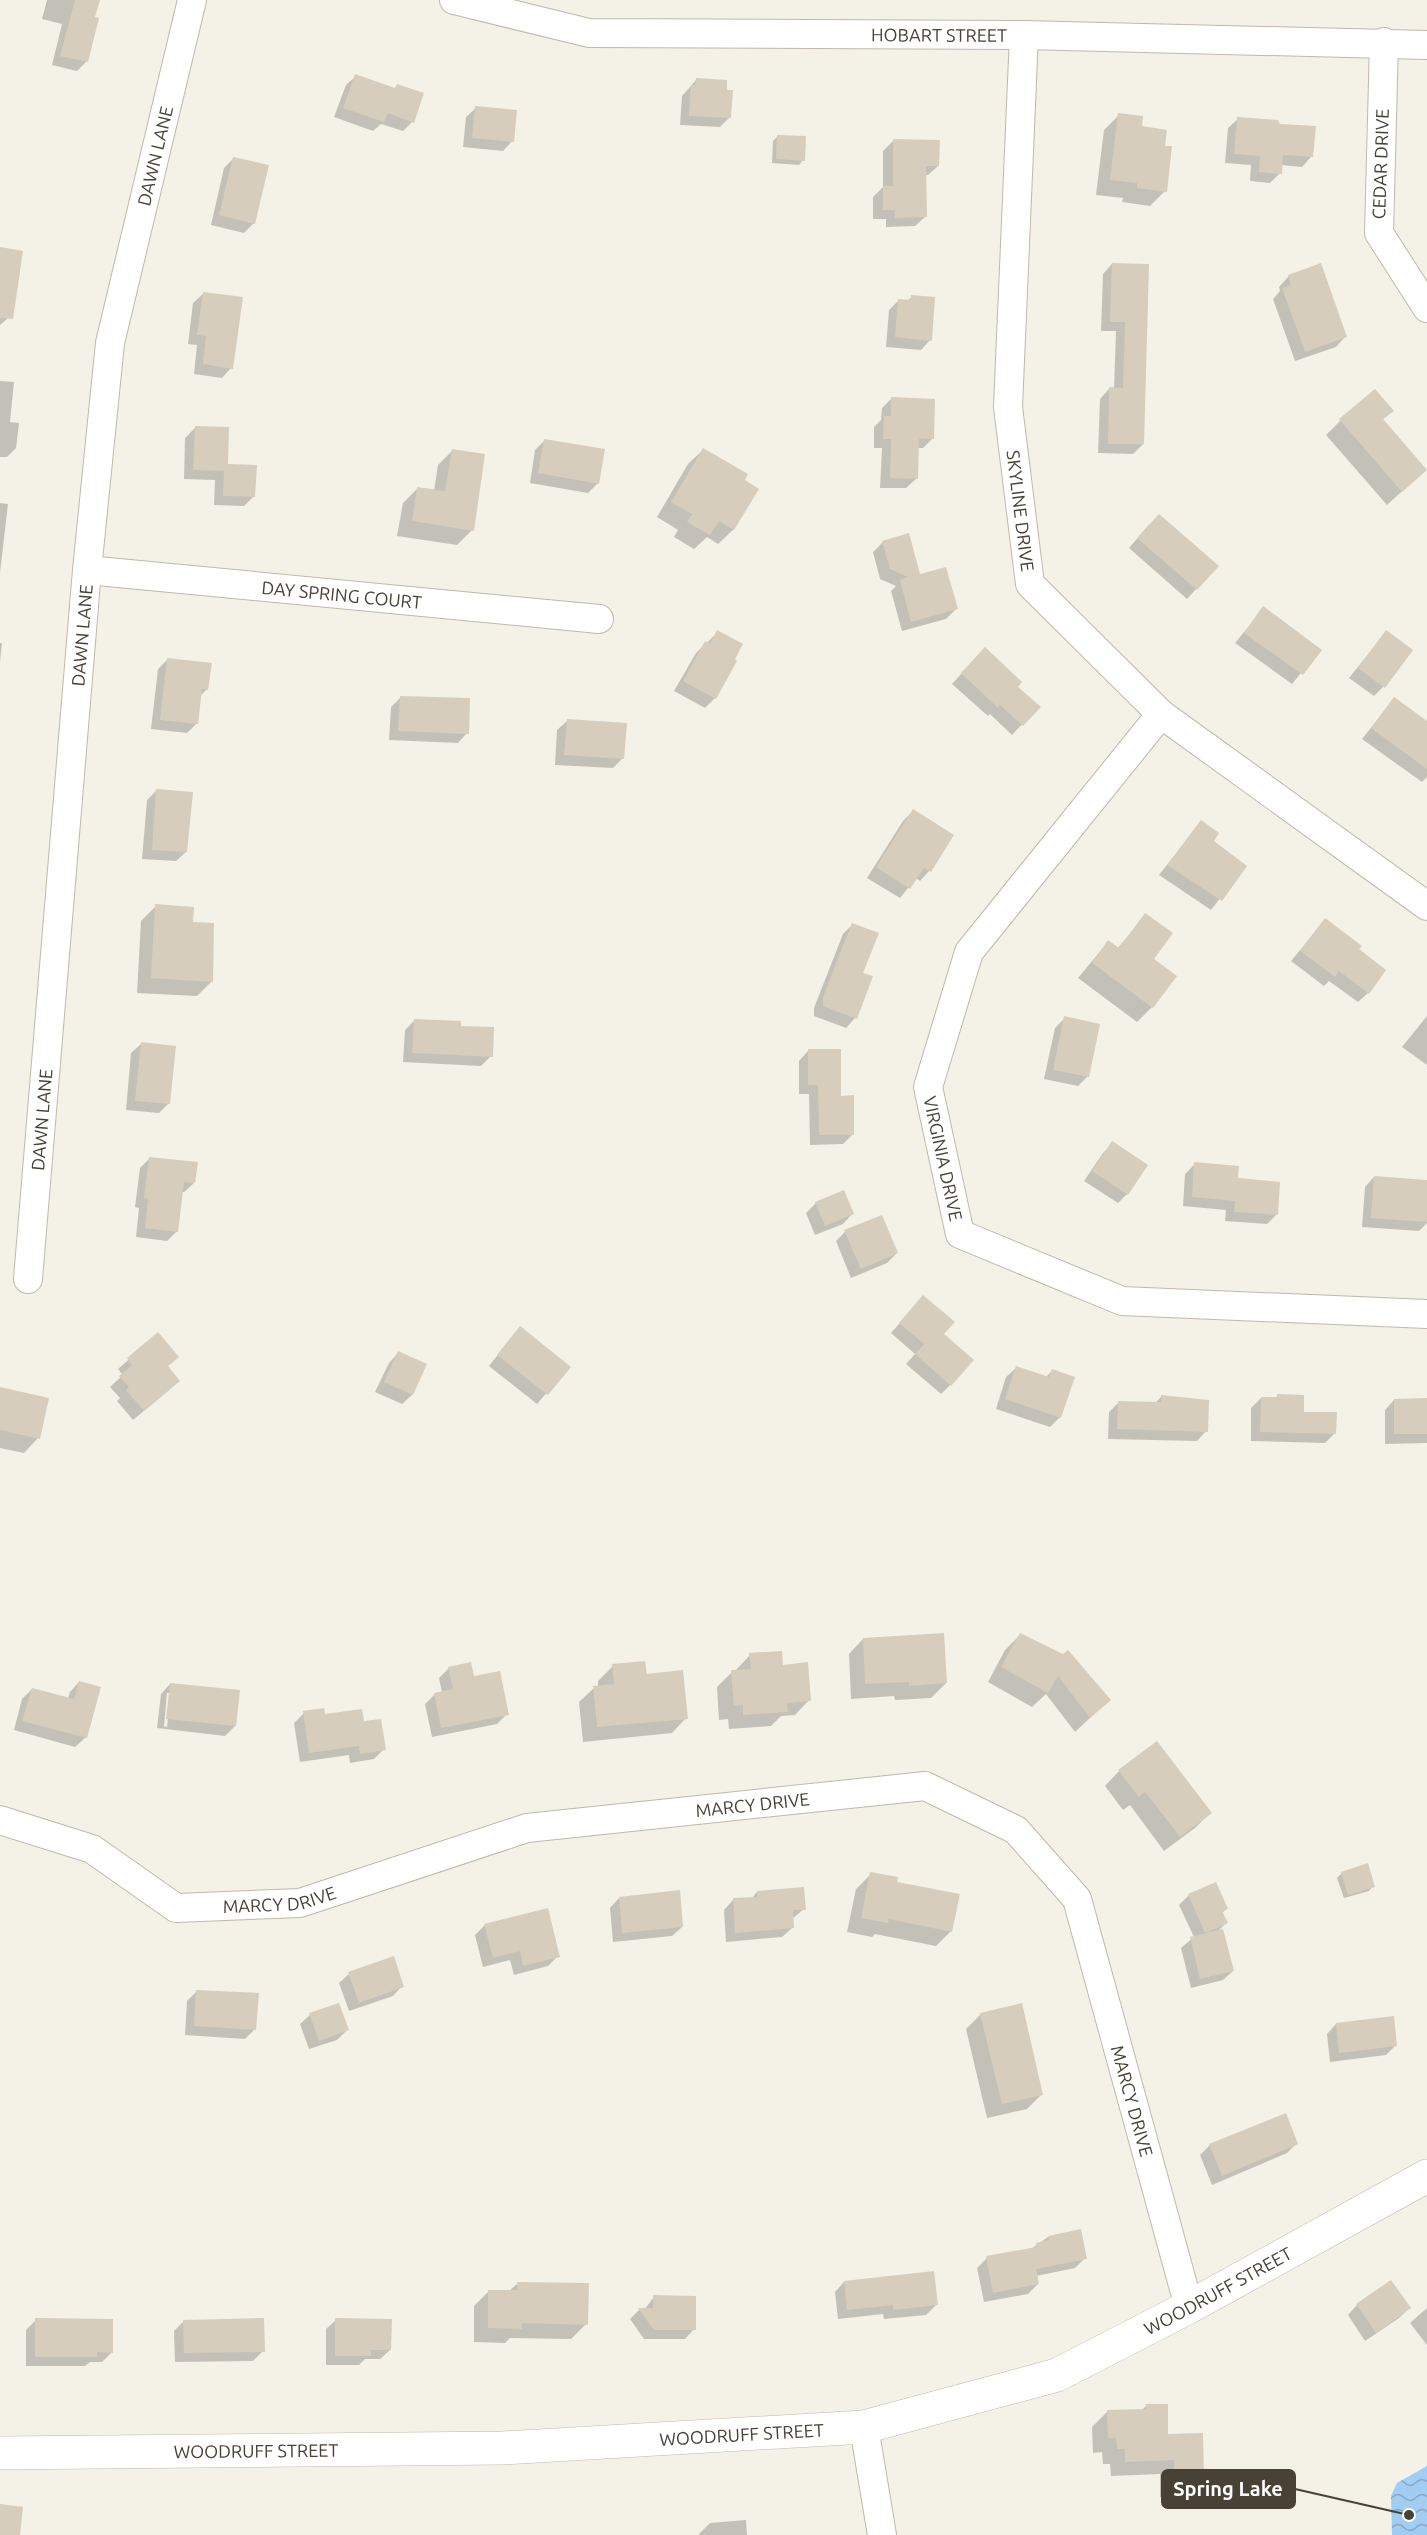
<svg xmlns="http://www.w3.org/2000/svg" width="1427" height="2535" viewBox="0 0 1427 2535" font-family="Ubuntu,sans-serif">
<defs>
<pattern id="water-waves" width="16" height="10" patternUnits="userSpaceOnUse" patternTransform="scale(1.5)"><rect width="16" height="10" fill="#a2cdf2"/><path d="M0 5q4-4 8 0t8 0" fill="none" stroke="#86a8c5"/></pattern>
</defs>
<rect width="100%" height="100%" fill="#f4f1e7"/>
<!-- water -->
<polygon fill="url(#water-waves)" points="1427,2466 1427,2535 1392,2535 1391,2496 1397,2483"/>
<!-- shadow -->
<g fill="#0003" fill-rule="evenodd">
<polygon points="47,0 98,0 86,62 77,71 52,65 62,24 42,19"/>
<polygon points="356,76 394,89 398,85 412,122 403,131 381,124 373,131 334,117 346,85"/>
<polygon points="696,80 730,117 720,127 680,125 682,96"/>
<polygon points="476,108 512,141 503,151 463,147 466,117"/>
<polygon points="1119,115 1140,128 1164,147 1165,191 1150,206 1122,202 1123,198 1096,195 1104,130"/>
<polygon points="1238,119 1311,157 1302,167 1281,165 1280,173 1270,183 1250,181 1251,165 1225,163 1228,128"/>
<polygon points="778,136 803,160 799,165 772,163 773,141"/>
<polygon points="893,141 938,166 928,175 925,175 925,217 915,226 886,227 886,219 873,219 873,197 883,187 883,151"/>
<polygon points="234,158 254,223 244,233 211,225 224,168"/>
<polygon points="0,249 11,290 7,319 0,325"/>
<polygon points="1112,264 1147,265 1143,444 1133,454 1098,453 1100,399 1109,389 1114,389 1116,331 1101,331 1103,274"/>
<polygon points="1320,265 1345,337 1336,347 1295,361 1273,299 1280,291 1279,287 1288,277"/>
<polygon points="203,294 231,368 222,378 194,374 197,345 188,344 193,303"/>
<polygon points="912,297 930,340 921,350 886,347 889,310 899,300 907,301"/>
<polygon points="0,381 14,382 10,422 19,423 16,448 7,457 0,457"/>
<polygon points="891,399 933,438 923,448 917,448 916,479 906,488 880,488 882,448 874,448 874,427 881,420 882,408"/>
<polygon points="1392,411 1382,420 1425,470 1387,505 1326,435 1341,420"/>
<polygon points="195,428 254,496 244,506 214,505 215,480 184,479 185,438"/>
<polygon points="545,440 598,483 588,493 530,483 535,450"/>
<polygon points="453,450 472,530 457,545 397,536 403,503 418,488 434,491 438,465"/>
<polygon points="703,450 757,489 733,530 718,544 707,537 694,549 674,537 678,530 657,517 688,464"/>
<polygon points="0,503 8,504 0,573"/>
<polygon points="1149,525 1217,566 1187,599 1129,548"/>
<polygon points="883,542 956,609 946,619 902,631 891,591 896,586 880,579 873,552"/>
<polygon points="1264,608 1320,650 1292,684 1235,643"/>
<polygon points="718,632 715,698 705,708 674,691 696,653"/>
<polygon points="1386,632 1383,687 1374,696 1349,678"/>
<polygon points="0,643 2,643 0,662"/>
<polygon points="168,659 207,689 200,696 197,723 187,733 151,729 158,669"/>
<polygon points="975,659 1016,687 1038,707 1012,735 990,714 988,716 952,684"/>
<polygon points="401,697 467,733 458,743 389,740 391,707"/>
<polygon points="1394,699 1427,724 1427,777 1422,782 1362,739"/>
<polygon points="567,721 623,758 613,768 555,765 557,730"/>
<polygon points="157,790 186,852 176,861 142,859 147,800"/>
<polygon points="913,811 952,836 929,871 920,881 916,878 900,898 867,878 903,821"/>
<polygon points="1201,822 1212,842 1245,866 1211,910 1159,875"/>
<polygon points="156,906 192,924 212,981 197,996 137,993 141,921"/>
<polygon points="1146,915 1152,960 1152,1007 1137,1022 1078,978 1108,942 1117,949"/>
<polygon points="1325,920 1357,949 1368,993 1358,1002 1329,981 1324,986 1291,961"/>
<polygon points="852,925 861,974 855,1018 846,1028 814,1016 814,1008 843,934"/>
<polygon points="1427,1016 1427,1065 1402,1047"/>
<polygon points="1065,1018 1088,1076 1078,1086 1044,1079 1055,1028"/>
<polygon points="415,1020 460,1027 491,1056 481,1066 403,1062 405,1030"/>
<polygon points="141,1044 169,1103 159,1113 126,1110 131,1053"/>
<polygon points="808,1051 840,1097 853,1134 843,1144 810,1145 809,1094 799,1094 799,1061"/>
<polygon points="1113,1143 1127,1194 1118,1203 1084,1181 1103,1153"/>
<polygon points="150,1158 194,1183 184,1192 181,1192 177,1231 167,1241 136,1237 139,1208 135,1207 140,1168"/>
<polygon points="1195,1164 1236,1179 1276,1215 1267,1224 1225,1221 1226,1210 1183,1206 1185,1174"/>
<polygon points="1374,1177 1427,1181 1427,1223 1419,1231 1362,1227 1365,1187"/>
<polygon points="816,1203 852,1214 843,1224 815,1235 806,1213"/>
<polygon points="845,1232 897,1253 887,1263 851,1278 836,1241"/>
<polygon points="914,1307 942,1334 950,1385 941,1394 906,1364 915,1354 891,1333"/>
<polygon points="158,1334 167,1367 169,1390 133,1420 117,1401 120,1398 110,1387 123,1375 118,1369"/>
<polygon points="511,1338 569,1367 537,1404 489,1366"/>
<polygon points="398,1353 425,1365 412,1395 402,1404 375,1392 389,1363"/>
<polygon points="1016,1368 1045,1378 1052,1371 1060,1417 1050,1427 996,1409 1006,1377"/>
<polygon points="0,1389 38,1438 24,1453 0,1448"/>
<polygon points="1278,1396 1302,1413 1335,1433 1325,1443 1251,1441 1251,1408 1261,1398 1275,1398"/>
<polygon points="1161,1397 1206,1431 1197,1441 1108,1439 1109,1412 1119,1402 1155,1403"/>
<polygon points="1394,1400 1427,1400 1427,1443 1385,1444 1385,1410"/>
<polygon points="1020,1635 1109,1700 1075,1732 1046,1694 1032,1707 988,1682 1005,1650"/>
<polygon points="863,1639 946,1683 931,1698 895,1700 894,1696 851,1699 849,1654"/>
<polygon points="750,1655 781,1666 809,1700 795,1715 781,1716 771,1726 729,1729 728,1719 719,1720 717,1687 732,1672 735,1671"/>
<polygon points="613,1666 645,1675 686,1718 672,1733 583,1742 579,1702 594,1688 598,1687 598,1681"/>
<polygon points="449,1668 473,1678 507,1714 497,1724 432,1737 425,1704 435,1694 442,1692 439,1678"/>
<polygon points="79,1682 99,1688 85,1738 75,1747 14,1730 22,1699 32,1689 68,1699 70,1692"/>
<path d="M170 1684 235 1726 225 1736 157 1728 161 1694ZM167 1693H170L167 1727 164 1726Z"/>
<polygon points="304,1713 363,1723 384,1749 374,1759 350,1763 349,1755 300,1762 294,1723"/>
<polygon points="1119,1771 1210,1813 1195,1828 1164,1851 1130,1805 1123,1810 1105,1786"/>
<polygon points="1342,1873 1373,1886 1369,1891 1344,1898 1337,1878"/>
<polygon points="871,1874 895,1883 951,1931 936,1946 875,1934 872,1937 847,1932 856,1889"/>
<polygon points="757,1892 804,1909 792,1919 792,1928 782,1937 726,1942 724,1910 733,1900 751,1899"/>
<polygon points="1189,1895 1227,1908 1222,1913 1226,1923 1217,1932 1233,1971 1223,1980 1191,1988 1181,1948 1194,1937 1179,1905"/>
<polygon points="619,1898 682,1927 672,1936 613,1942 610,1908"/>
<polygon points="485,1925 558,1956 548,1966 514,1975 510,1960 483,1967 475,1935"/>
<polygon points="349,1974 402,1986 393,1996 349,2011 339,1983"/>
<polygon points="197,1991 255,2029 245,2039 185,2035 187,2001"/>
<polygon points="981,2014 1042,2094 1027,2109 987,2118 966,2029"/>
<polygon points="310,2015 347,2030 337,2040 309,2049 300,2024"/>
<polygon points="1336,2024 1396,2045 1386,2055 1330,2062 1327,2034"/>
<polygon points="1296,2144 1287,2153 1212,2185 1200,2155 1210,2145"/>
<polygon points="1048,2237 1085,2258 1075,2268 1036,2276 1038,2284 1028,2294 984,2302 977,2268 987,2258 1031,2249"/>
<polygon points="844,2282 936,2305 926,2315 884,2319 883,2314 838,2319 835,2292"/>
<polygon points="518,2283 586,2324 571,2339 510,2338 505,2343 474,2342 474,2306 489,2291 509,2291"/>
<polygon points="654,2297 694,2329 685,2339 644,2339 630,2319 639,2310 644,2310"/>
<polygon points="1357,2305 1409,2308 1399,2318 1365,2341 1348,2315"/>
<polygon points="1427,2308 1427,2345 1410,2323"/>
<polygon points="36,2320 112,2352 102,2362 90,2362 85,2366 26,2366 26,2330"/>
<polygon points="336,2320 390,2350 380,2359 365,2359 359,2365 326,2365 326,2329"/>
<polygon points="184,2321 263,2351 253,2361 175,2362 174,2331"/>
<polygon points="1146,2406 1203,2481 1188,2496 1160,2497 1160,2474 1111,2476 1110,2464 1103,2464 1102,2452 1093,2453 1092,2427 1107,2412 1141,2411"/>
<polygon points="746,2520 747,2535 698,2535 710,2523"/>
</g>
<!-- building -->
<g fill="#d6cdbc">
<polygon points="75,0 100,0 95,17 99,18 88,62 60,56"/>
<polygon points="355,74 395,88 397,84 424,93 414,123 388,113 384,122 343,108"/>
<polygon points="696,78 727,80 727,90 733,90 731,118 689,116 691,85 695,85"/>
<polygon points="475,106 517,110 514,142 472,138"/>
<polygon points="1118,113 1143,116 1142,126 1167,130 1165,146 1172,146 1167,192 1137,188 1137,183 1110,180"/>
<polygon points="1237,117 1278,120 1280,124 1316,126 1313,157 1283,155 1282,174 1259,172 1260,156 1234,154"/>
<polygon points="777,135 806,136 805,161 776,159"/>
<polygon points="893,139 940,140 939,166 926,166 927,217 895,218 895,210 883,210 883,186 893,186"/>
<polygon points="233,157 269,165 255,224 219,215"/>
<polygon points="0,247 23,251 13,319 0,318"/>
<polygon points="1112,263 1149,264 1144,444 1108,444 1109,387 1123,388 1125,322 1110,322"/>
<polygon points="1321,263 1347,337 1305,352 1282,288 1291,285 1288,275"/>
<polygon points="203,292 243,297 233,369 203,364 206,336 197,335"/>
<polygon points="911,295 935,297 932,341 895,337 898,299 911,300"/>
<polygon points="1375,389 1394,411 1383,419 1427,470 1402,492 1339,419"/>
<polygon points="891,397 935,399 934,439 919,439 918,479 890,478 891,439 883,439 884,416 891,416"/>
<polygon points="195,426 229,427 228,464 257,465 255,497 223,496 224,471 193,470"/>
<polygon points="544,439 605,449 599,484 538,473"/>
<polygon points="703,448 748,474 745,480 759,489 734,530 719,521 710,535 687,522 692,514 671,502"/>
<polygon points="452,449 485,454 474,531 412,521 417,487 445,491"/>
<polygon points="1159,514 1219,566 1197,590 1137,538"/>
<polygon points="909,533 920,574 946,567 958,609 911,622 900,580 908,577 890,569 882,541"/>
<polygon points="1263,606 1322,650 1303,675 1244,633"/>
<polygon points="717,630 743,644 735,659 737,661 716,699 683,681 705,641 710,644"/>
<polygon points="1386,630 1413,650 1385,688 1358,668"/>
<polygon points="985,647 1022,682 1018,687 1041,707 1023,726 1000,705 998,708 961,673"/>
<polygon points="167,658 212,663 208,690 202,689 198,724 160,720"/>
<polygon points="400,696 470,698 469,734 398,731"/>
<polygon points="1394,697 1427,721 1427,769 1371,728"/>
<polygon points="567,719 627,723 624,759 564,755"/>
<polygon points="156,789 193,792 187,852 152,850"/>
<polygon points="913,809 954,835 931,872 924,868 910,889 876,867"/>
<polygon points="1201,820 1219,833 1214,841 1247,866 1222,901 1167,865"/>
<polygon points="155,904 194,907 193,922 214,923 213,982 151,978"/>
<polygon points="1145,913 1173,933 1154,959 1177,976 1153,1008 1092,963 1108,940 1119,948"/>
<polygon points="1325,918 1362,946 1359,949 1386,970 1369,994 1339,971 1335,977 1300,951"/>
<polygon points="852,923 879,933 863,973 873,976 857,1019 823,1006 823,997"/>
<polygon points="1064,1016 1100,1024 1089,1077 1053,1070"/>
<polygon points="414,1019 461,1021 461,1026 494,1027 493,1057 412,1053"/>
<polygon points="141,1042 176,1046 170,1104 135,1101"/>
<polygon points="808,1049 841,1049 841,1096 854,1095 854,1135 819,1135 818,1085 808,1085"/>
<polygon points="1112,1141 1148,1165 1128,1195 1092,1171"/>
<polygon points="149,1157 198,1162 195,1183 184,1182 178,1232 145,1228 148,1199 144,1198"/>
<polygon points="1194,1162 1239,1166 1238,1178 1280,1182 1278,1215 1234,1212 1235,1201 1192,1197"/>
<polygon points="1374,1176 1427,1180 1427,1222 1371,1218"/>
<polygon points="844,1190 854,1214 825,1226 815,1202"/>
<polygon points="882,1215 898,1253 861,1269 844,1230"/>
<polygon points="923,1295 955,1322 944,1334 974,1360 951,1386 915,1354 924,1344 899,1323"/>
<polygon points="520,1326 571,1367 548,1395 497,1355"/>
<polygon points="158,1332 179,1357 168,1366 180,1381 144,1411 126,1390 129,1387 119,1376 132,1365 127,1358"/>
<polygon points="398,1351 427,1364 413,1395 384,1382"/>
<polygon points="1016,1366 1049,1377 1052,1369 1075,1377 1061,1418 1005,1399"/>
<polygon points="0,1387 49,1398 40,1439 0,1430"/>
<polygon points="1277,1394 1304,1395 1304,1412 1337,1412 1336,1434 1260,1432 1261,1397 1277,1397"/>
<polygon points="1161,1395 1209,1400 1208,1432 1117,1429 1118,1401 1161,1402"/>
<polygon points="1427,1398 1427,1434 1394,1434 1394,1399"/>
<polygon points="944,1633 947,1683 909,1686 909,1682 865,1684 863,1638"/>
<polygon points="1020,1633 1063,1654 1068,1650 1111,1700 1090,1718 1058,1676 1048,1693 1001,1667"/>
<polygon points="782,1651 783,1665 808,1662 811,1701 787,1703 788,1712 743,1715 743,1705 734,1706 731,1670 751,1669 749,1653"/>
<polygon points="645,1661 647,1674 683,1670 688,1719 597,1727 593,1686 614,1684 612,1664"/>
<polygon points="471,1662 474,1676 500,1671 509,1715 441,1728 434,1693 453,1689 448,1667"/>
<polygon points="79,1681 101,1687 87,1738 22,1721 32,1688 74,1699"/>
<polygon points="170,1683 240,1690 236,1726 166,1719"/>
<polygon points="324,1708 325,1714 362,1709 364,1721 381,1719 386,1750 360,1754 359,1746 309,1753 303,1711"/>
<polygon points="1157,1741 1212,1813 1180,1837 1145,1792 1139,1797 1118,1770"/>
<polygon points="1368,1863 1375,1887 1348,1895 1341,1872"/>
<polygon points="870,1872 898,1877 897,1882 960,1894 952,1932 889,1919 888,1923 861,1918"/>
<polygon points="1216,1882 1228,1909 1222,1911 1228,1923 1205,1933 1188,1894"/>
<polygon points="804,1887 806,1910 793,1910 794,1928 735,1933 733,1898 757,1897 757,1891"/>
<polygon points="680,1890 683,1927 622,1933 619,1897"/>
<polygon points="548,1908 560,1957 523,1966 520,1951 493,1958 484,1924"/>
<polygon points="1223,1929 1234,1971 1200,1979 1190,1937"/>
<polygon points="394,1956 404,1987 359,2003 348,1972"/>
<polygon points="196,1990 259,1993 256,2030 194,2026"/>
<polygon points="339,2003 349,2030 319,2041 309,2013"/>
<polygon points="1022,2003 1043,2095 1002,2104 980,2013"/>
<polygon points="1394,2016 1397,2046 1339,2053 1336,2023"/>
<polygon points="1286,2113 1298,2144 1222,2176 1209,2144"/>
<polygon points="1081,2229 1087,2259 1036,2269 1039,2284 993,2293 986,2256 1037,2247 1036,2243 1049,2240 1048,2236"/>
<polygon points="934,2271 938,2305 893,2310 893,2305 847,2310 844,2281"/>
<polygon points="1391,2280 1411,2308 1376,2333 1356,2304"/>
<polygon points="517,2282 589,2283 588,2325 522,2323 522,2329 488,2328 488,2290 517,2290"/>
<polygon points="653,2295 696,2296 696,2330 654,2330 638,2308 653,2308"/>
<polygon points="35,2318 113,2319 113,2353 97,2352 97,2357 35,2357"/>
<polygon points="264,2318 265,2352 184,2353 183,2320"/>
<polygon points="335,2318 392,2319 391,2350 371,2350 371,2356 335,2356"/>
<polygon points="1146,2404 1168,2404 1168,2434 1203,2433 1204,2482 1175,2482 1174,2460 1125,2462 1125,2449 1117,2449 1116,2438 1108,2438 1107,2410 1146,2409"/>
<polygon points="0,2504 23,2507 20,2535 0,2535"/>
</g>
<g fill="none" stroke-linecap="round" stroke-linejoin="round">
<defs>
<g id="minor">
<path id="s1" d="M454 0 589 33 1024 35 1427 45"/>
<path id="s2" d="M1024 35 1008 407 1030 584 1161 714 1427 906"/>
<polyline points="1384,42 1379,233 1427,308"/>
<path id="s3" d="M87 570 599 619"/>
<path id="s4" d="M1161 714 969 952 928 1087 960 1234 1122 1301 1427 1314"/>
<path id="s5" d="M28 1279 87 570 110 343 192 0"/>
<path id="s6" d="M0 1820 92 1849 176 1908 300 1903 527 1828 925 1786 1016 1830 1077 1899 1189 2307"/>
<polyline points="864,2427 882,2535"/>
</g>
<g id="tertiary">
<path id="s7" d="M0 2453 503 2448 864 2427 1057 2375 1189 2307 1427 2176"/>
</g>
</defs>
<!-- minor casing -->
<use href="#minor" stroke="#c0b9a9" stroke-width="30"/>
<!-- tertiary casing -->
<use href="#tertiary" stroke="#c0b9a9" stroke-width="34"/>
<!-- minor -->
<use href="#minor" stroke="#fff" stroke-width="28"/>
<!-- tertiary -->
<use href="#tertiary" stroke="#fff" stroke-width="33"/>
</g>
<g text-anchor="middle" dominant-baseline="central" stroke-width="4.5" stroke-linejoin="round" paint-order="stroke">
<!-- street labels -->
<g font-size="18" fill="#474136" stroke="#fff">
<text stroke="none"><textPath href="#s1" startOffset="489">HOBART STREET</textPath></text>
<text stroke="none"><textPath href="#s5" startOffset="1132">DAWN LANE</textPath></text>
<text transform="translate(1380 164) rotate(-88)">CEDAR DRIVE</text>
<text stroke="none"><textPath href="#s2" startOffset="477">SKYLINE DRIVE</textPath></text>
<text stroke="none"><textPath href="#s3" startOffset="256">DAY SPRING COURT</textPath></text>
<text stroke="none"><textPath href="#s5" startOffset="646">DAWN LANE</textPath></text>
<text stroke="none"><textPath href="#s5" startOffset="160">DAWN LANE</textPath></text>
<text stroke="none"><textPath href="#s4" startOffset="520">VIRGINIA DRIVE</textPath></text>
<text stroke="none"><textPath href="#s6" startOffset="789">MARCY DRIVE</textPath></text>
<text stroke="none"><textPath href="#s6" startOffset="303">MARCY DRIVE</textPath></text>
<text stroke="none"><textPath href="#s6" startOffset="1365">MARCY DRIVE</textPath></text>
<text stroke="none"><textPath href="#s7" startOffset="1246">WOODRUFF STREET</textPath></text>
<text stroke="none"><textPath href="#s7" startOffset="742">WOODRUFF STREET</textPath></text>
<text stroke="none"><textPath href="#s7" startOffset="256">WOODRUFF STREET</textPath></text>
</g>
</g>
<!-- callouts -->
<path fill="none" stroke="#474136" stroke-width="2" d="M1409 2515L1295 2489"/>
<circle fill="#474136" stroke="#fff" stroke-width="2" cx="1409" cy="2515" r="6"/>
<rect fill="#474136" stroke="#474136" stroke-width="2" x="1162" y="2470" width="133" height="38" rx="6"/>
<g font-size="20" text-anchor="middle" font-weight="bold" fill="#fff">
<text x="1228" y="2496">Spring Lake</text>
</g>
</svg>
